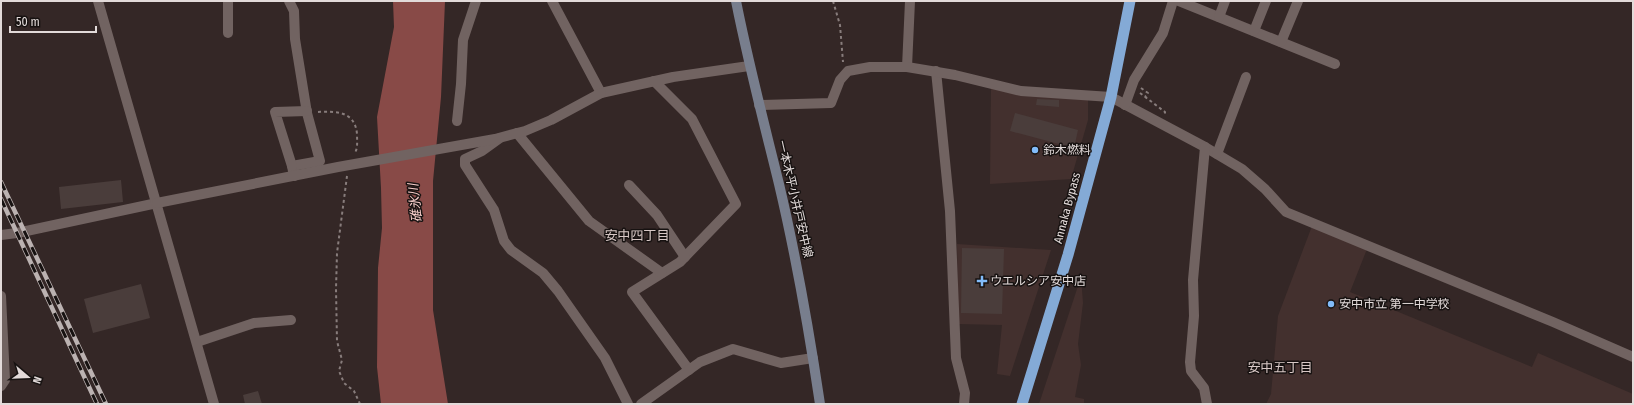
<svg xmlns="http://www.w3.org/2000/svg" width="1634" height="405" viewBox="0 0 1634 405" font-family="'Fira Sans Condensed','Noto Sans JP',sans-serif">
<rect width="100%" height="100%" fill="#342726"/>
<!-- built -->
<g fill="#43302e">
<polygon points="991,85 1088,99 1088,120 1071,179 990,184"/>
<polygon points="1312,226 1367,249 1350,292 1532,367 1538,353 1633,394 1633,404 1266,404 1271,394 1278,316"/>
<polygon points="957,244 1051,250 1010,376 997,374 1002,325 958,324"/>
<polygon points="1081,277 1083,303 1078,344 1081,365 1075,397 1084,399 1084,404 1039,404"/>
</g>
<!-- water -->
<polygon fill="#884a47" points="393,1 445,1 441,97 433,181 433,310 448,404 381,404 377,367 378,268 382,228 381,188 377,117 394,27"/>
<!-- building -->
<g fill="#4a3d3b">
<polygon points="1037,99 1059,100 1059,107 1036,105"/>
<polygon points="1015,113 1078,130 1074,148 1010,131"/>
<polygon points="121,180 123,202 61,209 59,187"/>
<polygon points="962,248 1004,249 1002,314 961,313"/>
<polygon points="141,284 150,318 93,333 84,299"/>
<polygon points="258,391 262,404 245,404 243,395"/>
</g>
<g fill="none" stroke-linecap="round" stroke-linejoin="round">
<!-- path -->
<g stroke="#887d7c" stroke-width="2" stroke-dasharray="3 3" stroke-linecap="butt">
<polyline points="833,1 840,25 843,62"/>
<polyline points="1141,88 1148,93 1145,97"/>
<polyline points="1140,93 1165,112 1165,114"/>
<path d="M318 112C336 111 355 111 357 134 357 141 358 147 355 153"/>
<polyline points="347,176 337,253 336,289 337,341 342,360 339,371 344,383 354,391 360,404"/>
</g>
<!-- minor -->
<g stroke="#716361" stroke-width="10">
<polyline points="289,1 294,11 295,39 307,113 320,161 292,166 294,176"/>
<polyline points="552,1 601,93 673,77 749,66"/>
<polyline points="1179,1 1335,64"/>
<polyline points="1219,17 1225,1"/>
<polyline points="1254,31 1266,1"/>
<polyline points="228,33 228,1"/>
<polyline points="1281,42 1298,1"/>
<polyline points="907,67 910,1"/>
<polyline points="936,71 950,211 956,358 965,393 964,404"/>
<polyline points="654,81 692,119 736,204 680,262 632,292 689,370"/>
<polyline points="759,105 831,103 840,80 848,71 870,67 907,67 955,75 1021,91 1111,97 1205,147 1242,169 1265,189 1286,212 1553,322 1633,357"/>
<polyline points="1125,105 1134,80 1163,33 1173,1"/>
<polyline points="457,121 461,84 463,40 476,1"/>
<polyline points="517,133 589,221 662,273"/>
<polyline points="500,138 482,151 465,159 465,165 494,210 504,241 511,250 543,273 558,291 605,358 628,404"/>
<polyline points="1205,147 1193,280 1194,316 1190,362 1191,371 1204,388 1207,404"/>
<polyline points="1217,154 1246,77"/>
<polyline points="292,166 275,112 307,111"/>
<polyline points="629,185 657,215 685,257"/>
<polyline points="1,235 17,233 157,203"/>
<polyline points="1,296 5,380 1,386"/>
<polyline points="197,342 254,323 291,320"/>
<polyline points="641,404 700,362 733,349 781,363 813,358"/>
</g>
<!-- tertiary -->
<g stroke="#716361" stroke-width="10">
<polyline points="98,1 214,404"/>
<polyline points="157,203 338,167 495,139 525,131 551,120 601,93"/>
</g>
<!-- secondary -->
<path stroke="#787e8d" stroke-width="10" d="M736 1C748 62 764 123 779 184 796 256 809 330 820 404"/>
<!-- trunk -->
<polyline stroke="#84aad6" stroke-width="11" points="1022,404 1068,255 1111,97 1130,1"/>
<defs>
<g id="rail">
<polyline points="1,182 106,404"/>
<polyline points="1,199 97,404"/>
</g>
</defs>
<!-- rail casing -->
<use href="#rail" stroke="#bbb2b1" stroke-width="4.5"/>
<!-- rail -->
<use href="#rail" stroke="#171211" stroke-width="3" stroke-dasharray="9" stroke-linecap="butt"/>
</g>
<!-- markers -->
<g fill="#82bcfa" stroke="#171211" stroke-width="1.5">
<circle cx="1035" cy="150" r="4"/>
<path d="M980 275h4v4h4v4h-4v4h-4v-4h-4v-4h4z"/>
<circle cx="1331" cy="304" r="4"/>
</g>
<g text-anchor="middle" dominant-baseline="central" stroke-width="3" stroke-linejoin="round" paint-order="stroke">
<!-- poi labels -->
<g font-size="12" fill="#e2dad9" stroke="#171211" text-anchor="start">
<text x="1043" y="150">鈴木燃料</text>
<text x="990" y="281">ウエルシア安中店</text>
<text x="1339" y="304">安中市立 第一中学校</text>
</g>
<!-- street labels -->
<g font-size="12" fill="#e2dad9" stroke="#171211">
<text transform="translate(795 199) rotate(77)">一本木平小井戸安中線</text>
<text transform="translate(1067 208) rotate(-75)">Annaka Bypass</text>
</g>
<!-- water labels -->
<g font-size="13" font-style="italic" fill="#f8cfcc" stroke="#171211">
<text transform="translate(415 203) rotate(-96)">碓氷川</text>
</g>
<!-- neighbourhood labels -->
<g font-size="13" fill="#d7c7c5" stroke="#171211">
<text x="637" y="235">安中四丁目</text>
<text x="1280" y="367">安中五丁目</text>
</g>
</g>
<!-- border -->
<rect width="1634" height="405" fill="none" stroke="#e2dad9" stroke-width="4"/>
<!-- north arrow -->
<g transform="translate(28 377) rotate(109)" stroke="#171211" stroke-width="3" paint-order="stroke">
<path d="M0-3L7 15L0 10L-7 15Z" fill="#e2dad9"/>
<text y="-6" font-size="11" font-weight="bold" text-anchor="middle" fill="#e2dad9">N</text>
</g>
<!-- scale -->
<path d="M10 26v6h86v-6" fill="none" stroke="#e2dad9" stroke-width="2"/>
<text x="16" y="26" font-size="12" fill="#e2dad9" stroke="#171211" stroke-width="3" paint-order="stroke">50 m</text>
</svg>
